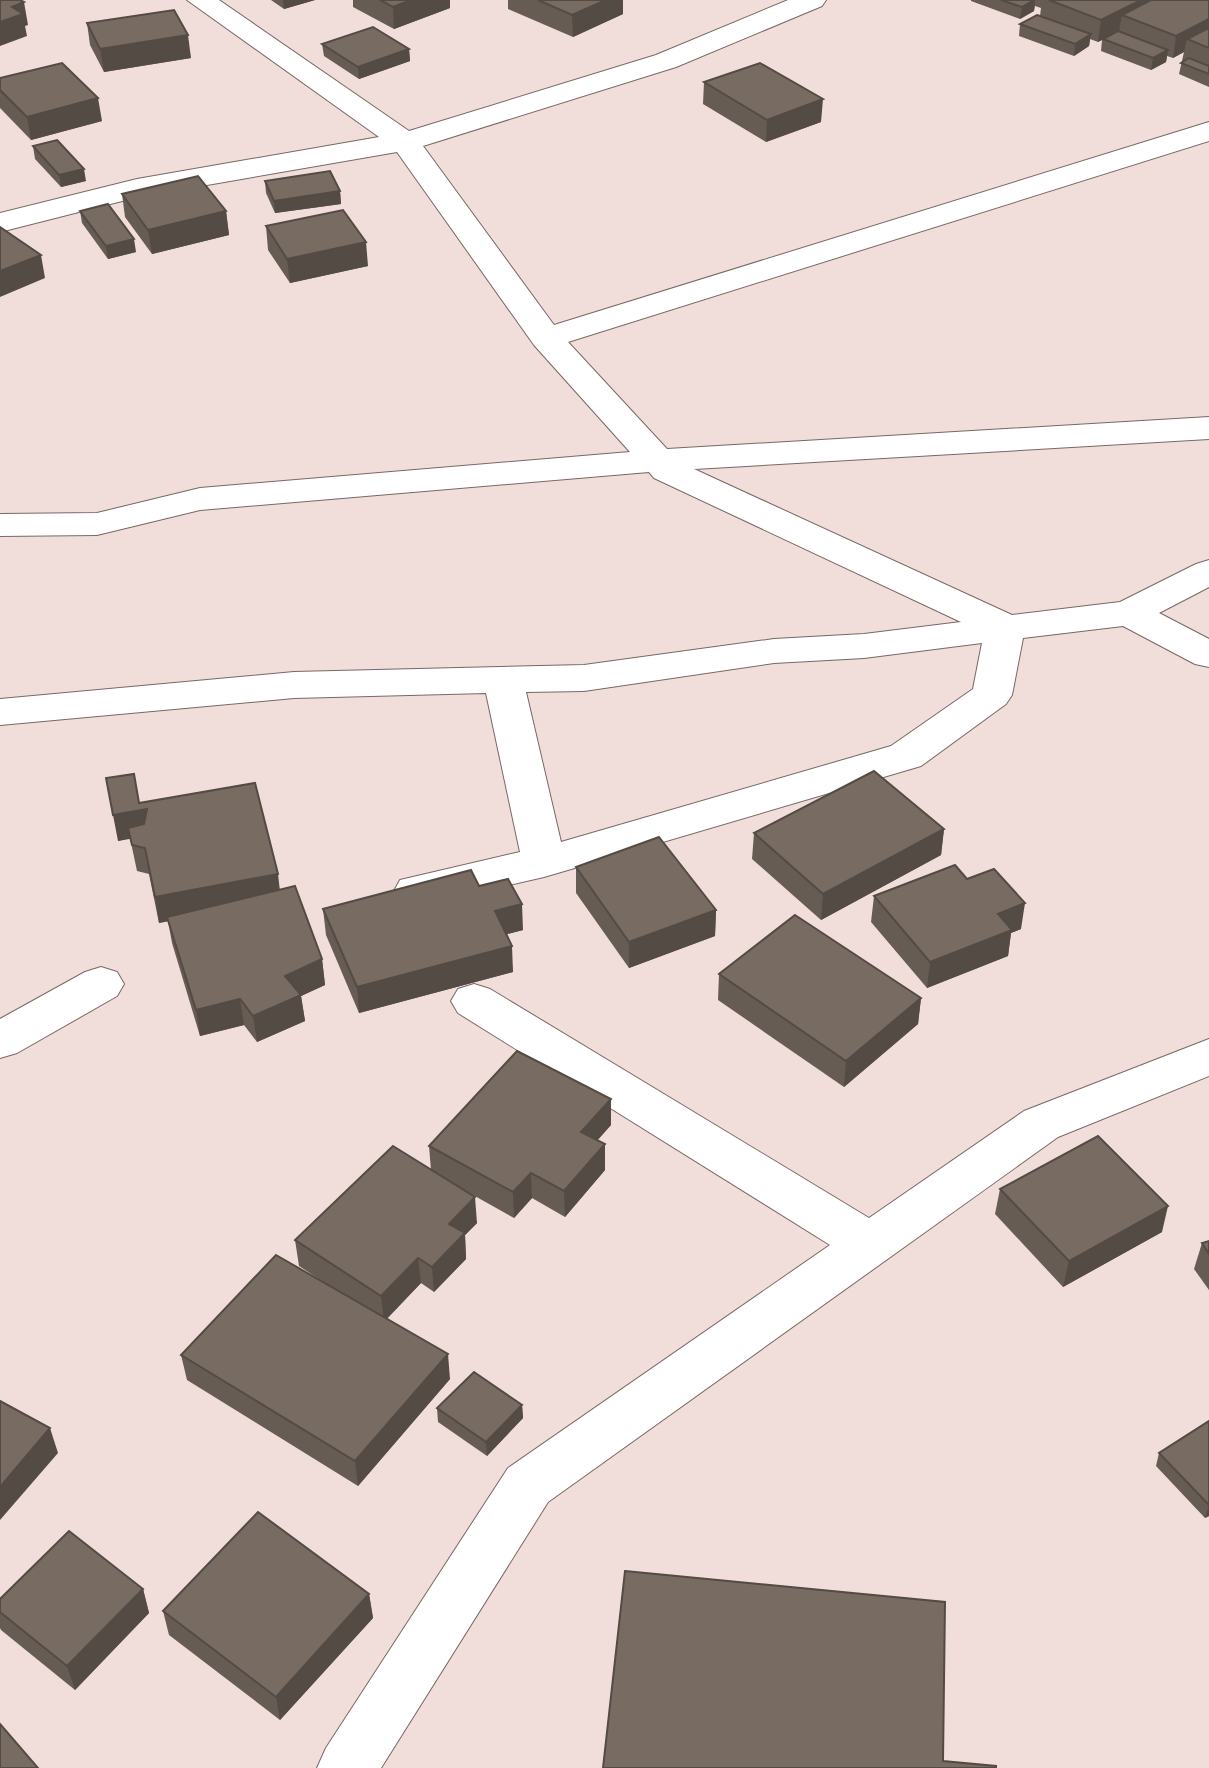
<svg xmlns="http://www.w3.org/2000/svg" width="1209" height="1768" viewBox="0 0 1209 1768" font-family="'Nunito Sans',sans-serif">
<rect width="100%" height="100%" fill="#f1dedb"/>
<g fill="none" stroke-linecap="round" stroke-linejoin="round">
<defs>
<g id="minor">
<path d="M187 0H219L409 131 656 55 788 0H826L822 6 676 67 423 146 554 325 1209 122V141L568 342 667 449 1209 417V439L694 469 1012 615 1120 602 1196 564 1209 560V587L1159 613 1209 639V667L1195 664 1123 626 1023 638 1012 695 1006 704 921 766 544 877 416 906 400 902 394 891 400 880 520 852 486 693 294 698 0 725V699L294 672 584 665 774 639 864 634 961 622 654 478 649 472 200 510 97 535 0 536V514L97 513 200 488 630 452 534 345 397 152 138 197 0 232V213L137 179 379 137ZM982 643 973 689 891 746 561 842 526 692 584 691 774 663 864 658Z"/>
<polygon points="101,967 117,972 124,984 117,996 17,1053 0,1058 0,1019 85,972"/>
<polygon points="474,984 490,989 869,1218 1024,1111 1209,1039 1209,1076 1058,1137 548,1502 381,1768 317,1768 326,1748 508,1468 830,1245 458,1013 451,1001 458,989"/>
</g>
</defs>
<!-- minor casing -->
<use href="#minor" stroke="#786865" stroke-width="2"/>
<!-- minor -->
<use href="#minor" fill="#fff" fill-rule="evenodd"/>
</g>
<!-- wall -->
<g fill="#675c54">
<polygon points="271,0 315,0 284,9"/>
<polygon points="353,0 450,0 450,8 394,29 353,7"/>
<polygon points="508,0 623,0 623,14 573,37 508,9"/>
<polygon points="971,0 1209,0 1209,87 1179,74 1184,52 1173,58 1167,56 1166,62 1151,70 1101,51 1102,40 1098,42 1090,39 1089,46 1074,56 1019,36 1020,24 1040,16 1041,8 1035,6 1034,11 1020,19 971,1"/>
<polygon points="87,23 191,58 104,72 90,45"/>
<polygon points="322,44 409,49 410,61 359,79 324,56"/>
<polygon points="0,78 102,121 31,140 0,108"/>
<polygon points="704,82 821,122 766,142 703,104"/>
<polygon points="33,146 86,181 61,187 35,159"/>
<polygon points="265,181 340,191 341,204 275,213 266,193"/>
<polygon points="122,194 226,211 229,235 152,254 125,217"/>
<polygon points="80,211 136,252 108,259 82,223"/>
<polygon points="266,226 368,266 290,283 268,250"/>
<polygon points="139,803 280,889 322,959 325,985 301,996 305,1021 257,1042 244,1025 200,1036 172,943 168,921 159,923 149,874 137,871 130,838 118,841"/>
<polygon points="944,829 941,855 821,920 752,859 754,833"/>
<polygon points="576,867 716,910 715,936 629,968 576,893"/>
<polygon points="967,879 1021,929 1011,933 1008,956 927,988 871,922 874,896"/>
<polygon points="479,886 523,930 507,934 513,972 359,1013 326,935 323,909"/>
<polygon points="719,974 921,998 918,1024 844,1087 718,1000"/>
<polygon points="611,1125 597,1140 605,1170 565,1217 532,1198 514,1218 457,1186 477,1223 465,1235 466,1259 434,1292 421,1283 387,1319 450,1379 358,1486 187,1380 181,1355 325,1283 299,1266 295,1240 431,1170 429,1146"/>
<polygon points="1000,1189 1162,1232 1063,1287 995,1214"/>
<polygon points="1209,1241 1209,1290 1194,1269 1202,1243"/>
<polygon points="522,1405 523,1418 487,1456 438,1422 437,1408"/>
<polygon points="1209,1421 1209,1516 1205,1518 1156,1466 1159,1453"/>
<polygon points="143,1589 149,1613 75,1690 1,1630 0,1628 0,1599"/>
<polygon points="369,1594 373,1618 280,1720 169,1635 163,1611"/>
</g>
<!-- shaded-wall -->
<g fill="#544b45">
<polygon points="283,0 315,0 284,9"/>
<polygon points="411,0 450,0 450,8 394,29 393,7"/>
<polygon points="606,0 623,0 623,14 573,37 572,15"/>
<polygon points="1035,0 1034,11 1020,19 1022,7"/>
<polygon points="1141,0 1173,0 1122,15 1119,31 1098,42 1101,20"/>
<polygon points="24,2 28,25 25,26 27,36 0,46 0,22 12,7"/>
<polygon points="1209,19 1209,39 1187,39 1184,52 1173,58 1176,36"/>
<polygon points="1091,34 1089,46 1074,56 1075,44"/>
<polygon points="188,35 191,58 104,72 100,49"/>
<polygon points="409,49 410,61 359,79 358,67"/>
<polygon points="1168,50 1166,62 1151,70 1153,58"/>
<polygon points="98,98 102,121 31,140 27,117"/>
<polygon points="823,99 821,122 766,142 767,120"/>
<polygon points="84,169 86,181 61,187 59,175"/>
<polygon points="340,191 341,204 275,213 274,201"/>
<polygon points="226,211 229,235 152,254 148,230"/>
<polygon points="134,239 136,252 108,259 106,246"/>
<polygon points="366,242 368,266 290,283 287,259"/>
<polygon points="41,255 45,278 0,297 0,271"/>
<polygon points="147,809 152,835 118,841 113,815"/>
<polygon points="944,829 941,855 821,920 823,894"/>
<polygon points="278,874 281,900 159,923 155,897"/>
<polygon points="1025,903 1021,929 1011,933 1008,956 927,988 930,962 998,914"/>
<polygon points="522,904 523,930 496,937 495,911"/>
<polygon points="716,910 715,936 629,968 629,942"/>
<polygon points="512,946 513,972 359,1013 357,987"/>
<polygon points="322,959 325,985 301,996 305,1021 257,1042 253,1016 285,976"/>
<polygon points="921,998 918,1024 844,1087 846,1061"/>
<polygon points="240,999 244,1025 200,1036 196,1010"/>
<polygon points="611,1099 611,1125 582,1158 581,1132"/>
<polygon points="605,1144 605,1170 565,1217 564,1191"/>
<polygon points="531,1173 532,1198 514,1218 513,1192"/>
<polygon points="475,1197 477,1223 465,1235 466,1259 434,1292 432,1267 449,1224"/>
<polygon points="1168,1206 1162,1232 1063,1287 1069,1261"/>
<polygon points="418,1258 421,1283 384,1321 381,1296"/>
<polygon points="448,1354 450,1379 358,1486 355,1461"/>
<polygon points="522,1405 523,1418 487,1456 486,1442"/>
<polygon points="50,1428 58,1453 0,1520 0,1487"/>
<polygon points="1209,1505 1209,1516 1205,1518"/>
<polygon points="143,1589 149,1613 75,1690 67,1666"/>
<polygon points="369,1594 373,1618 280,1720 276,1697"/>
</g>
<!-- building -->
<g fill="#786b62" stroke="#544b45" stroke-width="2">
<polygon points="0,0 20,0 24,2 12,7 23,14 0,22"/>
<polygon points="380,0 411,0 393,7"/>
<polygon points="538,0 606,0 572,15"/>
<polygon points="1001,0 1034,0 1022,7"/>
<polygon points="1049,0 1141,0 1101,20"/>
<polygon points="1151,0 1209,0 1209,19 1176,36 1122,15"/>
<polygon points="174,10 188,35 100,49 87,23"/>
<polygon points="1037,15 1091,34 1075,44 1020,24"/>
<polygon points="373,27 409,49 358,67 322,44"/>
<polygon points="1209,28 1209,48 1187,39"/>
<polygon points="1118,31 1168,50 1153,58 1103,39"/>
<polygon points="1189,58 1209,66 1209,74 1181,63"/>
<polygon points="62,63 98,98 27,117 0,90 0,78"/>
<polygon points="760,63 823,99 767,120 704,82"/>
<polygon points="57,140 84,169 59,175 33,146"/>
<polygon points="330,171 340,191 274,201 265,181"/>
<polygon points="198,176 226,211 148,230 122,194"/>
<polygon points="108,204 134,239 106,246 80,211"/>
<polygon points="343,210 366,242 287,259 266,226"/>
<polygon points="0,227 41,255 0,271"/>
<polygon points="874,771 944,829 823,894 754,833"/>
<polygon points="134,774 139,803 255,783 278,874 155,897 145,848 132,845 128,828 144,824 147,809 113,815 106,778"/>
<polygon points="659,837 716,910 629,942 576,867"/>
<polygon points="955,865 967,879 994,869 1025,903 998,914 1012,930 930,962 874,896"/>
<polygon points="471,870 479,886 508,879 522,904 495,911 512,946 357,987 323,909"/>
<polygon points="295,886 322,959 285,976 301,995 253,1016 240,999 196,1010 167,917"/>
<polygon points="795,915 921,998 846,1061 719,974"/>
<polygon points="517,1051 611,1099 581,1132 605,1144 564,1191 531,1173 513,1192 429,1146"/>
<polygon points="1098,1136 1168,1206 1069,1261 1000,1189"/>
<polygon points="393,1146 475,1197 449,1224 465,1233 432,1267 418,1258 381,1296 295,1240"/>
<polygon points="1209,1241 1209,1254 1202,1243"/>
<polygon points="276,1255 448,1354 355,1461 181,1355"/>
<polygon points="474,1372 522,1405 486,1442 437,1408"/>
<polygon points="0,1401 50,1428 0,1487"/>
<polygon points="1209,1421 1209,1505 1159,1453"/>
<polygon points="258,1512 369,1594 276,1697 163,1611"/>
<polygon points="69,1531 143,1589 67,1666 0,1612 0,1599"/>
<polygon points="625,1571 945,1602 943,1761 996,1766 996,1768 603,1768"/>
<polygon points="0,1724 38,1768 0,1768"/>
</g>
</svg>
